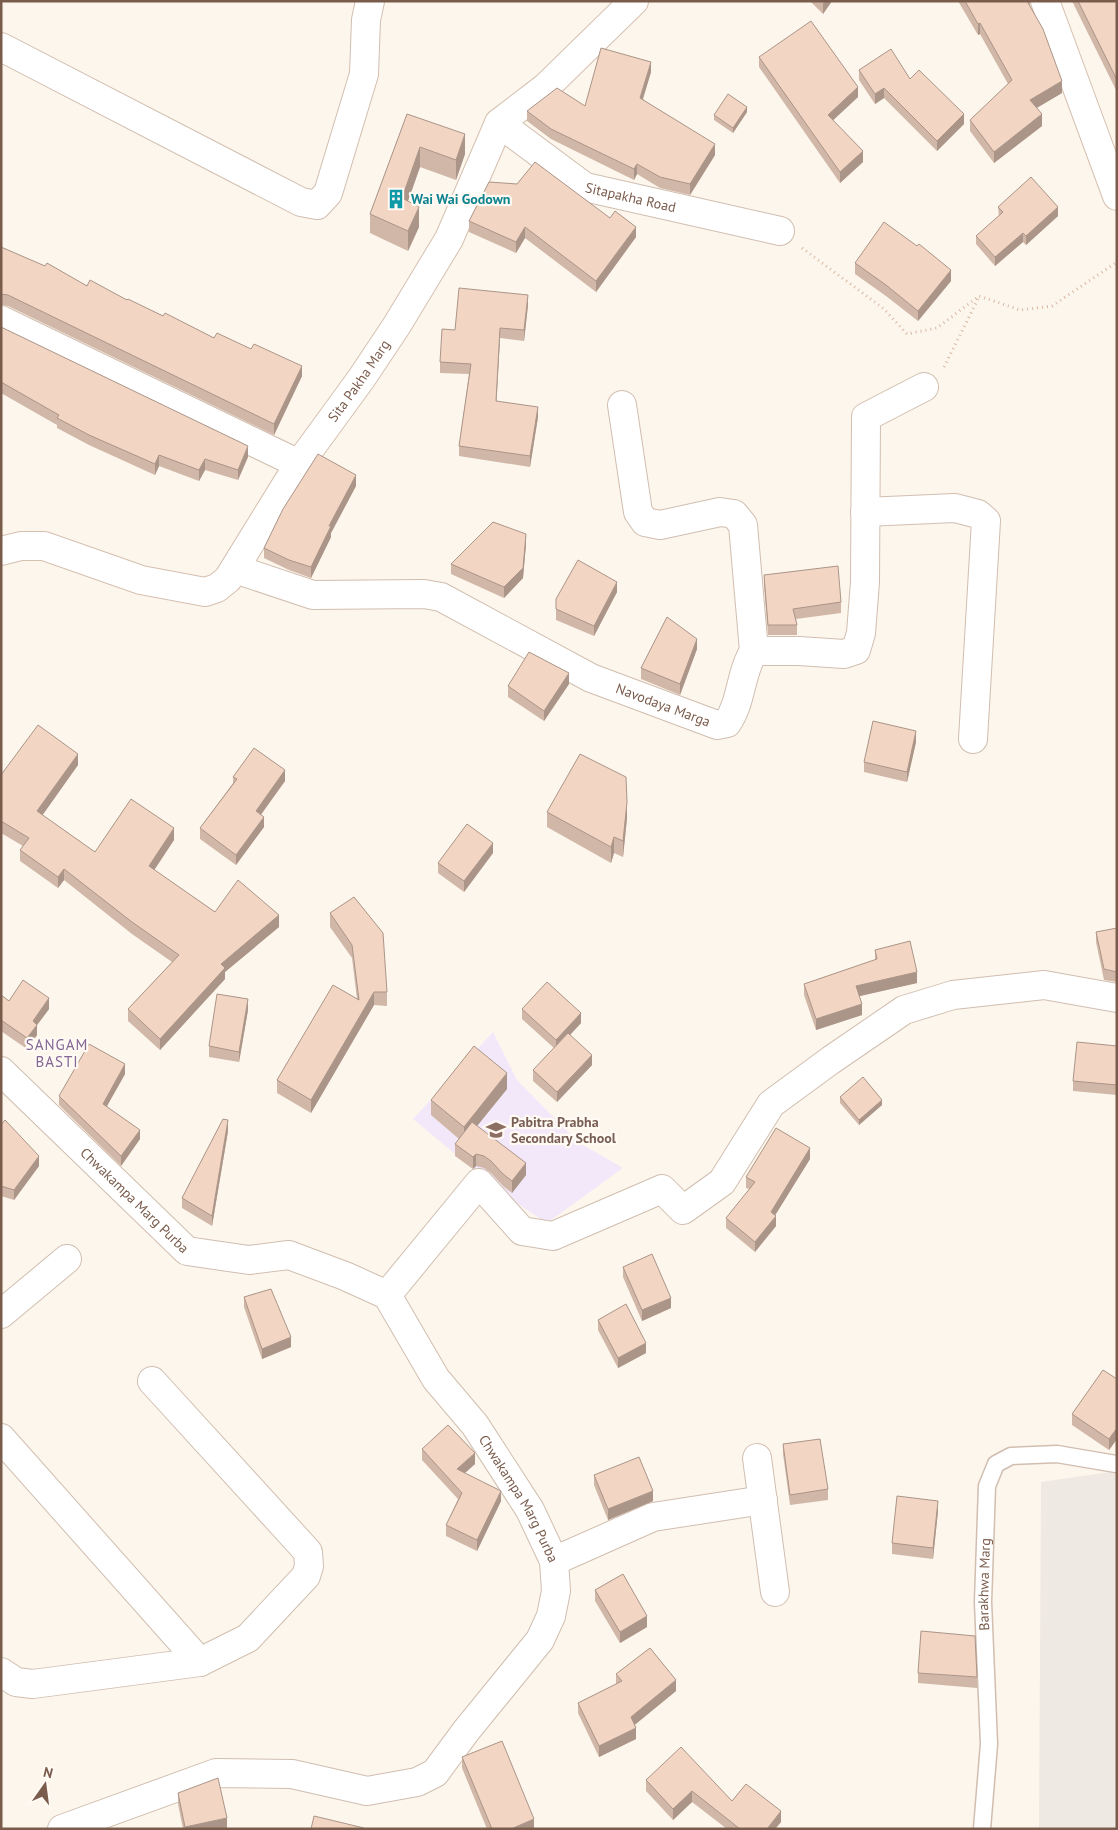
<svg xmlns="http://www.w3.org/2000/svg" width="1118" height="1830" viewBox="0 0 1118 1830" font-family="'PT Sans',sans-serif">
<rect width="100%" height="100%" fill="#fdf6ec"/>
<!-- industrial -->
<polygon fill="#efe9e4" points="1117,1471 1117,1829 1039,1829 1041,1482"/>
<!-- education -->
<polygon fill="#f3e8fa" points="493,1032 517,1080 578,1142 623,1168 547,1223 489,1185 473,1169 413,1119"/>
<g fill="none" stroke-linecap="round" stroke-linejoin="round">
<defs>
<g id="lane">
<path id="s1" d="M982 1829 989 1744 983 1602 987 1486 996 1464 1011 1456 1057 1454 1116 1464"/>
</g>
<g id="street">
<polyline points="1,47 301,202 317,205 328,193 364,74 366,20 370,1"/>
<path id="s2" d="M499 123 585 187 780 231"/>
<polyline points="1,320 299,464"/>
<polyline points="622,405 638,512 645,522 660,525 720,512 734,514 743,525 754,651"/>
<polyline points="865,512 955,508 978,514 986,521 973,739"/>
<path id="s3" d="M235 569 313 595 424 594 441 597 591 678 717 725 727 723C742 702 740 673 754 651H799L844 654 856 650 861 633 865 582 866 417 924 387"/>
<path id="s4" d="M1 1071 187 1251 249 1260 289 1255 345 1276 387 1295 436 1379 475 1425 530 1510 554 1561 556 1591 551 1616 540 1640 466 1731 435 1773 417 1782 367 1791 292 1774 216 1773 62 1829"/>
<polyline points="387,1295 479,1183 522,1231 553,1236 662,1189 683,1210 722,1182 771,1104 831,1060 904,1010 953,995 1044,985 1117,998"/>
<polyline points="1,1314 67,1259"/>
<polyline points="1,1438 200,1662"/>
<polyline points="757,1458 775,1592"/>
<polyline points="554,1561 653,1517 763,1500"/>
<polyline points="1,1672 16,1682 33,1684 200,1662 248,1638 306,1576 309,1566 308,1552 152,1381"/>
</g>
<g id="secondary">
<polyline points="1045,1 1117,196"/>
<path id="s5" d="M1 551 21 546H44L141 580 205 592 217 588 228 579 299 464 361 379 397 325 449 239 499 123 546 87 634 1"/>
</g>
</defs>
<!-- lane casing -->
<use href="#lane" stroke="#d1beb0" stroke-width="19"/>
<!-- street casing -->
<use href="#street" stroke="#d1beb0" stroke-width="30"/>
<!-- secondary casing -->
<use href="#secondary" stroke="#d6c0b0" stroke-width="30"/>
<!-- path -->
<g stroke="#d9b8a5" stroke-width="3" stroke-dasharray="1 4" stroke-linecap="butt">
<polyline points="802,248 884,309 907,334 937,328 979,296 1020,310 1052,306 1117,262"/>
<polyline points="944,367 979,297"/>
</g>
<!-- lane -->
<use href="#lane" stroke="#fff" stroke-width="16"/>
<!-- street -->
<use href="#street" stroke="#fff" stroke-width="28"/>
<!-- secondary -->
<use href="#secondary" stroke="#fff" stroke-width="28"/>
</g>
<!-- wall -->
<g fill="#d1b7a8">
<polygon points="810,1 832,1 823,14"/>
<polygon points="958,1 1030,1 1030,6 1062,93 1036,108 1042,126 994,163 970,131 970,120 1008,84 980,34 978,35"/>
<polygon points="1072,1 1117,1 1117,92"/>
<polygon points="759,57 858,97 833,120 863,162 840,183 759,67"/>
<polygon points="859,70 910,79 964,124 937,151 884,98 875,104 859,80"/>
<polygon points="651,72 643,99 715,155 690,195 660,188 637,174 634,180 551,139 527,121 527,111 585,106"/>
<polygon points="747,112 733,133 714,120 714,115"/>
<polygon points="407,114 465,154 456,180 420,167 408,201 419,227 408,251 370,233 370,214"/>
<polygon points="998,207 1058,216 1026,245 1023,242 995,266 976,244 976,236 999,216"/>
<polygon points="469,221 636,237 596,292 525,238 516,253 469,232"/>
<polygon points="1,247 87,286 127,300 302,376 274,435 8,306 1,305"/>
<polygon points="855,263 951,281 918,321 886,296 855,274"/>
<polygon points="528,305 524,341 500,338 496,401 538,417 530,467 459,456 459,446 469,374 440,373 440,362 455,330"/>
<polygon points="1,327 248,457 238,480 205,470 199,481 159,466 155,475 89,445 57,428 57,425 1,393"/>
<polygon points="356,486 331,533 331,537 311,578 289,570 264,558 264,548"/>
<polygon points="526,544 523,578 504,598 451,574 451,564"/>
<polygon points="764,575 841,602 841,613 796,619 797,625 797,635 768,635 764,586"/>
<polygon points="617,592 594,636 556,620 556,599"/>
<polygon points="697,649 680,695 641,679 641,668"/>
<polygon points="569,684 544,721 508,697 508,686"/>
<polygon points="916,742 907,782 864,772 864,762"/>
<polygon points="78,765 42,815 95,852 174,840 154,870 215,912 279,927 225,972 225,979 160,1050 128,1021 128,1009 172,962 132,934 64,880 58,888 20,861 20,850 23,846 1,833 1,775"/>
<polygon points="233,777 285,781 261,815 264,827 236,865 200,839 200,828 233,783"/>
<polygon points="547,812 627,818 623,857 614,853 611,863 547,827"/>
<polygon points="493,853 464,892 438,873 438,863"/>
<polygon points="330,913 387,992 387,1006 374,1005 311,1113 277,1093 277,1080 357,999 352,958 330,927"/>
<polygon points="1117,928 1117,982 1104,980 1096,942 1096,932"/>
<polygon points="875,950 917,983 859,996 862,1015 816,1030 804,995 804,984 875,960"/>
<polygon points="1,995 9,1001 49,1009 37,1025 37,1035 27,1049 1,1031"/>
<polygon points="522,1009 581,1023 570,1035 592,1065 557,1102 533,1081 533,1070 554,1048 522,1019"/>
<polygon points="248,1010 239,1062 209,1057 209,1046"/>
<polygon points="1117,1046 1117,1095 1073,1091 1073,1081"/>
<polygon points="125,1074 107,1106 140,1139 121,1166 59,1105 59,1096"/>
<polygon points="507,1089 477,1126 526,1175 512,1193 503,1186 491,1173 484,1168 476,1166 473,1169 455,1156 455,1144 459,1139 431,1115 431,1100"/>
<polygon points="840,1097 882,1105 859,1125 840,1103"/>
<polygon points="1,1125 39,1166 14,1200 1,1196"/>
<polygon points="228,1131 212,1226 182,1208 182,1198"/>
<polygon points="810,1159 775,1215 776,1226 755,1252 726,1228 726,1218 750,1189 746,1188 746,1177"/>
<polygon points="623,1267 671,1308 642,1321 623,1277"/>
<polygon points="244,1297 291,1347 262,1359 244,1307"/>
<polygon points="598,1320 646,1353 618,1368 598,1330"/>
<polygon points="1117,1379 1117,1439 1109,1450 1072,1425 1072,1414"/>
<polygon points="783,1444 828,1489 828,1500 790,1505 783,1454"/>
<polygon points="422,1449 475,1464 465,1473 501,1501 477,1551 446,1536 446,1525 458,1499 422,1460"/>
<polygon points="594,1475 653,1501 608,1520 594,1485"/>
<polygon points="938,1511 933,1559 892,1554 892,1543"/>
<polygon points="595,1590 647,1627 620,1643 595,1601"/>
<polygon points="918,1673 977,1677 977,1688 918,1683"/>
<polygon points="616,1674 676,1691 634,1725 636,1739 599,1757 578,1713 578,1703 616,1684"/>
<polygon points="462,1757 534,1829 487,1829 462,1768"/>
<polygon points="646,1780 732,1801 781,1822 775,1829 727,1829 692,1802 673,1820 646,1791"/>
<polygon points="178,1793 227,1828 183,1829 178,1804"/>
</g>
<!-- shaded-wall -->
<g fill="#aa9588">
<polygon points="824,1 832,1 823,14 823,4"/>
<polygon points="980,23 980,34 978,35 978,24"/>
<polygon points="651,62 651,72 640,108 640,98"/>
<polygon points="1062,81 1062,93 1030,112 1030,100"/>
<polygon points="858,87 858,97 828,125 828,115"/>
<polygon points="884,88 884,98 875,104 875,94"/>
<polygon points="747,107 747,112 733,133 733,128"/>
<polygon points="964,114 964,124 937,151 937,141"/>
<polygon points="1042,114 1042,126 994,163 994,152"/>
<polygon points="465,134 465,154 456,180 456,160"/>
<polygon points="715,144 715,155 690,195 690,184"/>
<polygon points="420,147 420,167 402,218 402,198"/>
<polygon points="863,151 863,162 840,183 840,172"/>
<polygon points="637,164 637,174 634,180 634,169"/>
<polygon points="419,207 419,227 408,251 408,231"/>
<polygon points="1058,207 1058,216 1026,245 1026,236"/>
<polygon points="525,227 525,238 516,253 516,242"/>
<polygon points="636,227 636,237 596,292 596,281"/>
<polygon points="1023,233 1023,242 995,266 995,257"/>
<polygon points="951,270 951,281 918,321 918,311"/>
<polygon points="528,295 528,305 524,341 524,330"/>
<polygon points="500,328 500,338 496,411 496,401"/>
<polygon points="302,366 302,376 274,435 274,424"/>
<polygon points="538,407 538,417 530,467 530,456"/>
<polygon points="248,446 248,457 238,480 238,470"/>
<polygon points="159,455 159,466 155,475 155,464"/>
<polygon points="205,459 205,470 199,481 199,470"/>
<polygon points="356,475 356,486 331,533 331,537 311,578 311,567 329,526"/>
<polygon points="526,534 526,544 523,578 504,598 504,587"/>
<polygon points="617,582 617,592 594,636 594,626"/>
<polygon points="697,639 697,649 680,695 680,684"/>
<polygon points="569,673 569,684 544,721 544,711"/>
<polygon points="916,731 916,742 907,782 907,772"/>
<polygon points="78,754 78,765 37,823 37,811"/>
<polygon points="285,770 285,781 256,821 256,811"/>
<polygon points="627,802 627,818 623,857 623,841"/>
<polygon points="264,817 264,827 236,865 236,855"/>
<polygon points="174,828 174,840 149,878 149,866"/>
<polygon points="614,837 614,853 611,863 611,847"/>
<polygon points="493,843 493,853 464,892 464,881"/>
<polygon points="64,869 64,880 58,888 58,877"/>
<polygon points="279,915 279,927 225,972 225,979 160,1050 160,1039 221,964"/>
<polygon points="917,972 917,983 856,997 856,986"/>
<polygon points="374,992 374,1005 311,1113 311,1100"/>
<polygon points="49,998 49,1009 34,1029 37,1025 37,1035 27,1049 27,1038 33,1021"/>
<polygon points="248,999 248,1010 239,1062 239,1052"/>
<polygon points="862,1004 862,1015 816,1030 816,1019"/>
<polygon points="581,1013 581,1023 556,1050 556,1040"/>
<polygon points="592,1055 592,1065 557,1102 557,1092"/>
<polygon points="125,1064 125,1074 103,1113 103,1104"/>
<polygon points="507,1073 507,1089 464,1142 464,1127"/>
<polygon points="882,1100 882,1105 859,1125 859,1120"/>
<polygon points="228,1120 228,1131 212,1226 212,1216"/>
<polygon points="140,1130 140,1139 121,1166 121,1156"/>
<polygon points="810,1148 810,1159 771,1222 776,1216 776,1226 755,1252 755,1242 771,1212"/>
<polygon points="476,1154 476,1166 473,1169 473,1157"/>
<polygon points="39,1156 39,1166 14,1200 14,1190"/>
<polygon points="526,1163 526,1175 512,1193 512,1181"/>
<polygon points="671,1298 671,1308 642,1321 642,1310"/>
<polygon points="291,1337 291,1347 262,1359 262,1349"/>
<polygon points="646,1343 646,1353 618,1368 618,1358"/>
<polygon points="1117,1428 1117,1439 1109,1450 1109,1439"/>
<polygon points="475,1453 475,1464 457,1480 457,1469"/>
<polygon points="501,1491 501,1501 477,1551 477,1540"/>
<polygon points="653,1491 653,1501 608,1520 608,1509"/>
<polygon points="938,1501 938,1511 933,1559 933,1548"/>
<polygon points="647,1616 647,1627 620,1643 620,1632"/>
<polygon points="676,1680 676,1691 631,1728 631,1717"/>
<polygon points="636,1728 636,1739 599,1757 599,1746"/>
<polygon points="692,1791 692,1802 673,1820 673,1809"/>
<polygon points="781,1811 781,1822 775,1829 767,1829"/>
<polygon points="227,1818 227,1828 185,1829 185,1827"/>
<polygon points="534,1819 534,1829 511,1829"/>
</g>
<!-- building -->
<g fill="#f3d5c3" stroke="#aa9588">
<polygon points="965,1 1027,1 1043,29 1062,81 1030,100 1042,114 994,152 970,120 1012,80 980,23 978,24"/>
<polygon points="1078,1 1117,1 1117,80"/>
<polygon points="811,21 858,87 828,115 863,151 840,172 759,57"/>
<polygon points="601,48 651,62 640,98 715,144 690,184 660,177 637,164 634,169 551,129 527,111 557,88 585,106"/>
<polygon points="891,49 910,79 919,70 964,114 937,141 884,88 875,94 859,70"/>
<polygon points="728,94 747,107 733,128 714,115"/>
<polygon points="407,114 465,134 456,160 420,147 402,198 419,207 408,231 370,214"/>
<polygon points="535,162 610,218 615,211 636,227 596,281 525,227 516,242 469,221 489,182 517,184"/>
<polygon points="1031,177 1058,207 1026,236 1023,233 995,257 976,236 1003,212 998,207"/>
<polygon points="884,222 917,246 919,244 951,270 918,311 886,285 855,263"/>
<polygon points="1,247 45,266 47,263 87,286 90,280 127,300 128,299 163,316 165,313 214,338 217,333 251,349 254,344 302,366 274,424 8,295 1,294"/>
<polygon points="459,288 528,295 524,330 500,328 496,401 538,407 530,456 459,446 471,364 440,362 442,329 455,330"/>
<polygon points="1,327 248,446 238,470 205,459 199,470 159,455 155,464 89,435 57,418 59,415 1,382"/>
<polygon points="318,454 356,475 329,526 331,526 311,567 289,560 264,548 283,509"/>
<polygon points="493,522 526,534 523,568 504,587 451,564"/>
<polygon points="578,560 617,582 594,626 556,609 556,599"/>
<polygon points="838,566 841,602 793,609 797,625 768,625 764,575"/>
<polygon points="667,617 697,639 680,684 641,668"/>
<polygon points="529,652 569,673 544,711 508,686"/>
<polygon points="873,721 916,731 907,772 864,762"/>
<polygon points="38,725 78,754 37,811 95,852 131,799 174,828 149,866 215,912 238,880 279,915 221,964 225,968 160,1039 128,1009 179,955 132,922 64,869 58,877 20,850 29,838 1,821 1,775"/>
<polygon points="254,748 285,770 256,811 264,817 236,855 200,828 237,779 233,777"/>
<polygon points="580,754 626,777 627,802 623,841 614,837 611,847 547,812"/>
<polygon points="467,824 493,843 464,881 438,863"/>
<polygon points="354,897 383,933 387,992 374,992 311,1100 277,1080 333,985 359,1000 352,945 330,913"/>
<polygon points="1117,928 1117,972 1104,969 1096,932"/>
<polygon points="910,941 917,972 856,986 862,1004 816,1019 804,984 877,959 875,950"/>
<polygon points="23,980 49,998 33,1021 37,1025 27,1038 1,1020 1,995 9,1001"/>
<polygon points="547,982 581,1013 556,1040 522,1009"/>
<polygon points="217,994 248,999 239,1052 209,1046"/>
<polygon points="568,1033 592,1055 557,1092 533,1070"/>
<polygon points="1077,1042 1117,1046 1117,1085 1073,1081"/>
<polygon points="89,1044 125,1064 103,1104 140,1130 121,1156 59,1096"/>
<polygon points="474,1046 507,1073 464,1127 431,1100"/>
<polygon points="863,1077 882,1100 859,1120 840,1097"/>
<polygon points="223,1119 228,1120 212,1216 182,1198"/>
<polygon points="5,1120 39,1156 14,1190 1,1186 1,1125"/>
<polygon points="472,1122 526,1163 512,1181 503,1174 491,1161 484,1156 476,1154 473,1157 455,1144"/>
<polygon points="776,1128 810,1148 771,1212 776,1216 755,1242 726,1218 755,1182 746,1177"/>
<polygon points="652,1254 671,1298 642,1310 623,1267"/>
<polygon points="271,1289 291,1337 262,1349 244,1297"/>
<polygon points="626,1304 646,1343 618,1358 598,1320"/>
<polygon points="1103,1370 1117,1379 1117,1428 1109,1439 1072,1414"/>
<polygon points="448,1425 475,1453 457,1469 501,1491 477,1540 446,1525 462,1493 422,1449"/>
<polygon points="820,1439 828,1489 790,1495 783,1444"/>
<polygon points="639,1457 653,1491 608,1509 594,1475"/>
<polygon points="897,1496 938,1501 933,1548 892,1543"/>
<polygon points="623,1574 647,1616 620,1632 595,1590"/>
<polygon points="921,1631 975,1636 977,1677 918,1673"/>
<polygon points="650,1648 676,1680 631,1717 636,1728 599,1746 578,1703 622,1681 616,1674"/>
<polygon points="502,1741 534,1819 511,1829 492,1829 462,1757"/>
<polygon points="681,1747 732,1801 746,1784 781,1811 767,1829 740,1829 692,1791 673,1809 646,1780"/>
<polygon points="218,1778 227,1818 185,1827 178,1793"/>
<polygon points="314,1816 364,1828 364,1829 311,1829"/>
</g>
<!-- icons -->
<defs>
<symbol id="building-bare" viewBox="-9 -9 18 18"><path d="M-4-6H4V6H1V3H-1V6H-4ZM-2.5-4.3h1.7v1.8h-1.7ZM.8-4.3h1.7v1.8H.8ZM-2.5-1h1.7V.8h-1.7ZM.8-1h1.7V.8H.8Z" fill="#0f9aa8" stroke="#fffaf3" stroke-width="2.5" paint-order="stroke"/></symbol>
<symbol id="school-bare" viewBox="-9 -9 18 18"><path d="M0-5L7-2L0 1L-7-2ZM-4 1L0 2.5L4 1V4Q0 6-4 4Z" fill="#8d6e63" stroke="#fffaf3" stroke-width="2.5" paint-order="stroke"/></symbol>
</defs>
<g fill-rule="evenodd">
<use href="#building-bare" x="382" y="185" width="28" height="28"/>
<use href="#school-bare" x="482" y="1116" width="28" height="28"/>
</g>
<g text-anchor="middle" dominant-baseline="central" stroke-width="4.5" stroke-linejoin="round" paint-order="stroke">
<!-- street labels -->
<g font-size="14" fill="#7a5c4d" stroke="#fffaf3">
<text stroke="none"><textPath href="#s2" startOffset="154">Sitapakha Road</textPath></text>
<text stroke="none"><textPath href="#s5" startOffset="476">Sita Pakha Marg</textPath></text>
<text stroke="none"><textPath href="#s3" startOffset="458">Navodaya Marga</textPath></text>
<text stroke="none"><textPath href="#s4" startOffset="186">Chwakampa Marg Purba</textPath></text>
<text stroke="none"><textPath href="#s4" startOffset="711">Chwakampa Marg Purba</textPath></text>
<text stroke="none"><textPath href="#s1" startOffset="245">Barakhwa Marg</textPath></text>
</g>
<!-- culture labels -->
<g font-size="14" font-weight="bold" fill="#0d838f" stroke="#fffaf3" text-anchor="start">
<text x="411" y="199">Wai Wai Godown</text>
</g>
<!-- education labels -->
<g font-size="14" font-weight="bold" fill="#785e54" stroke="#fffaf3" text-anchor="start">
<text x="511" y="1122">Pabitra Prabha<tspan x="511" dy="16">Secondary School</tspan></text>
</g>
<!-- neighbourhood labels -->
<g font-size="15" letter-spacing="1" fill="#846695" stroke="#fffaf3">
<text x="57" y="1044">SANGAM<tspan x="57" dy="17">BASTI</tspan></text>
</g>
</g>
<!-- border -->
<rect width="1118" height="1830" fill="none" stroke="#7a5c4d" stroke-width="5"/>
<!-- north arrow -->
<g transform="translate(45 1785) rotate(14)" stroke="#fffaf3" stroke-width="4" paint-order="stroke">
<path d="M0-4L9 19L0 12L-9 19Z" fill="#7a5c4d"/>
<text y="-8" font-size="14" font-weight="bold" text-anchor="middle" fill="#7a5c4d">N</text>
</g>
</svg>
